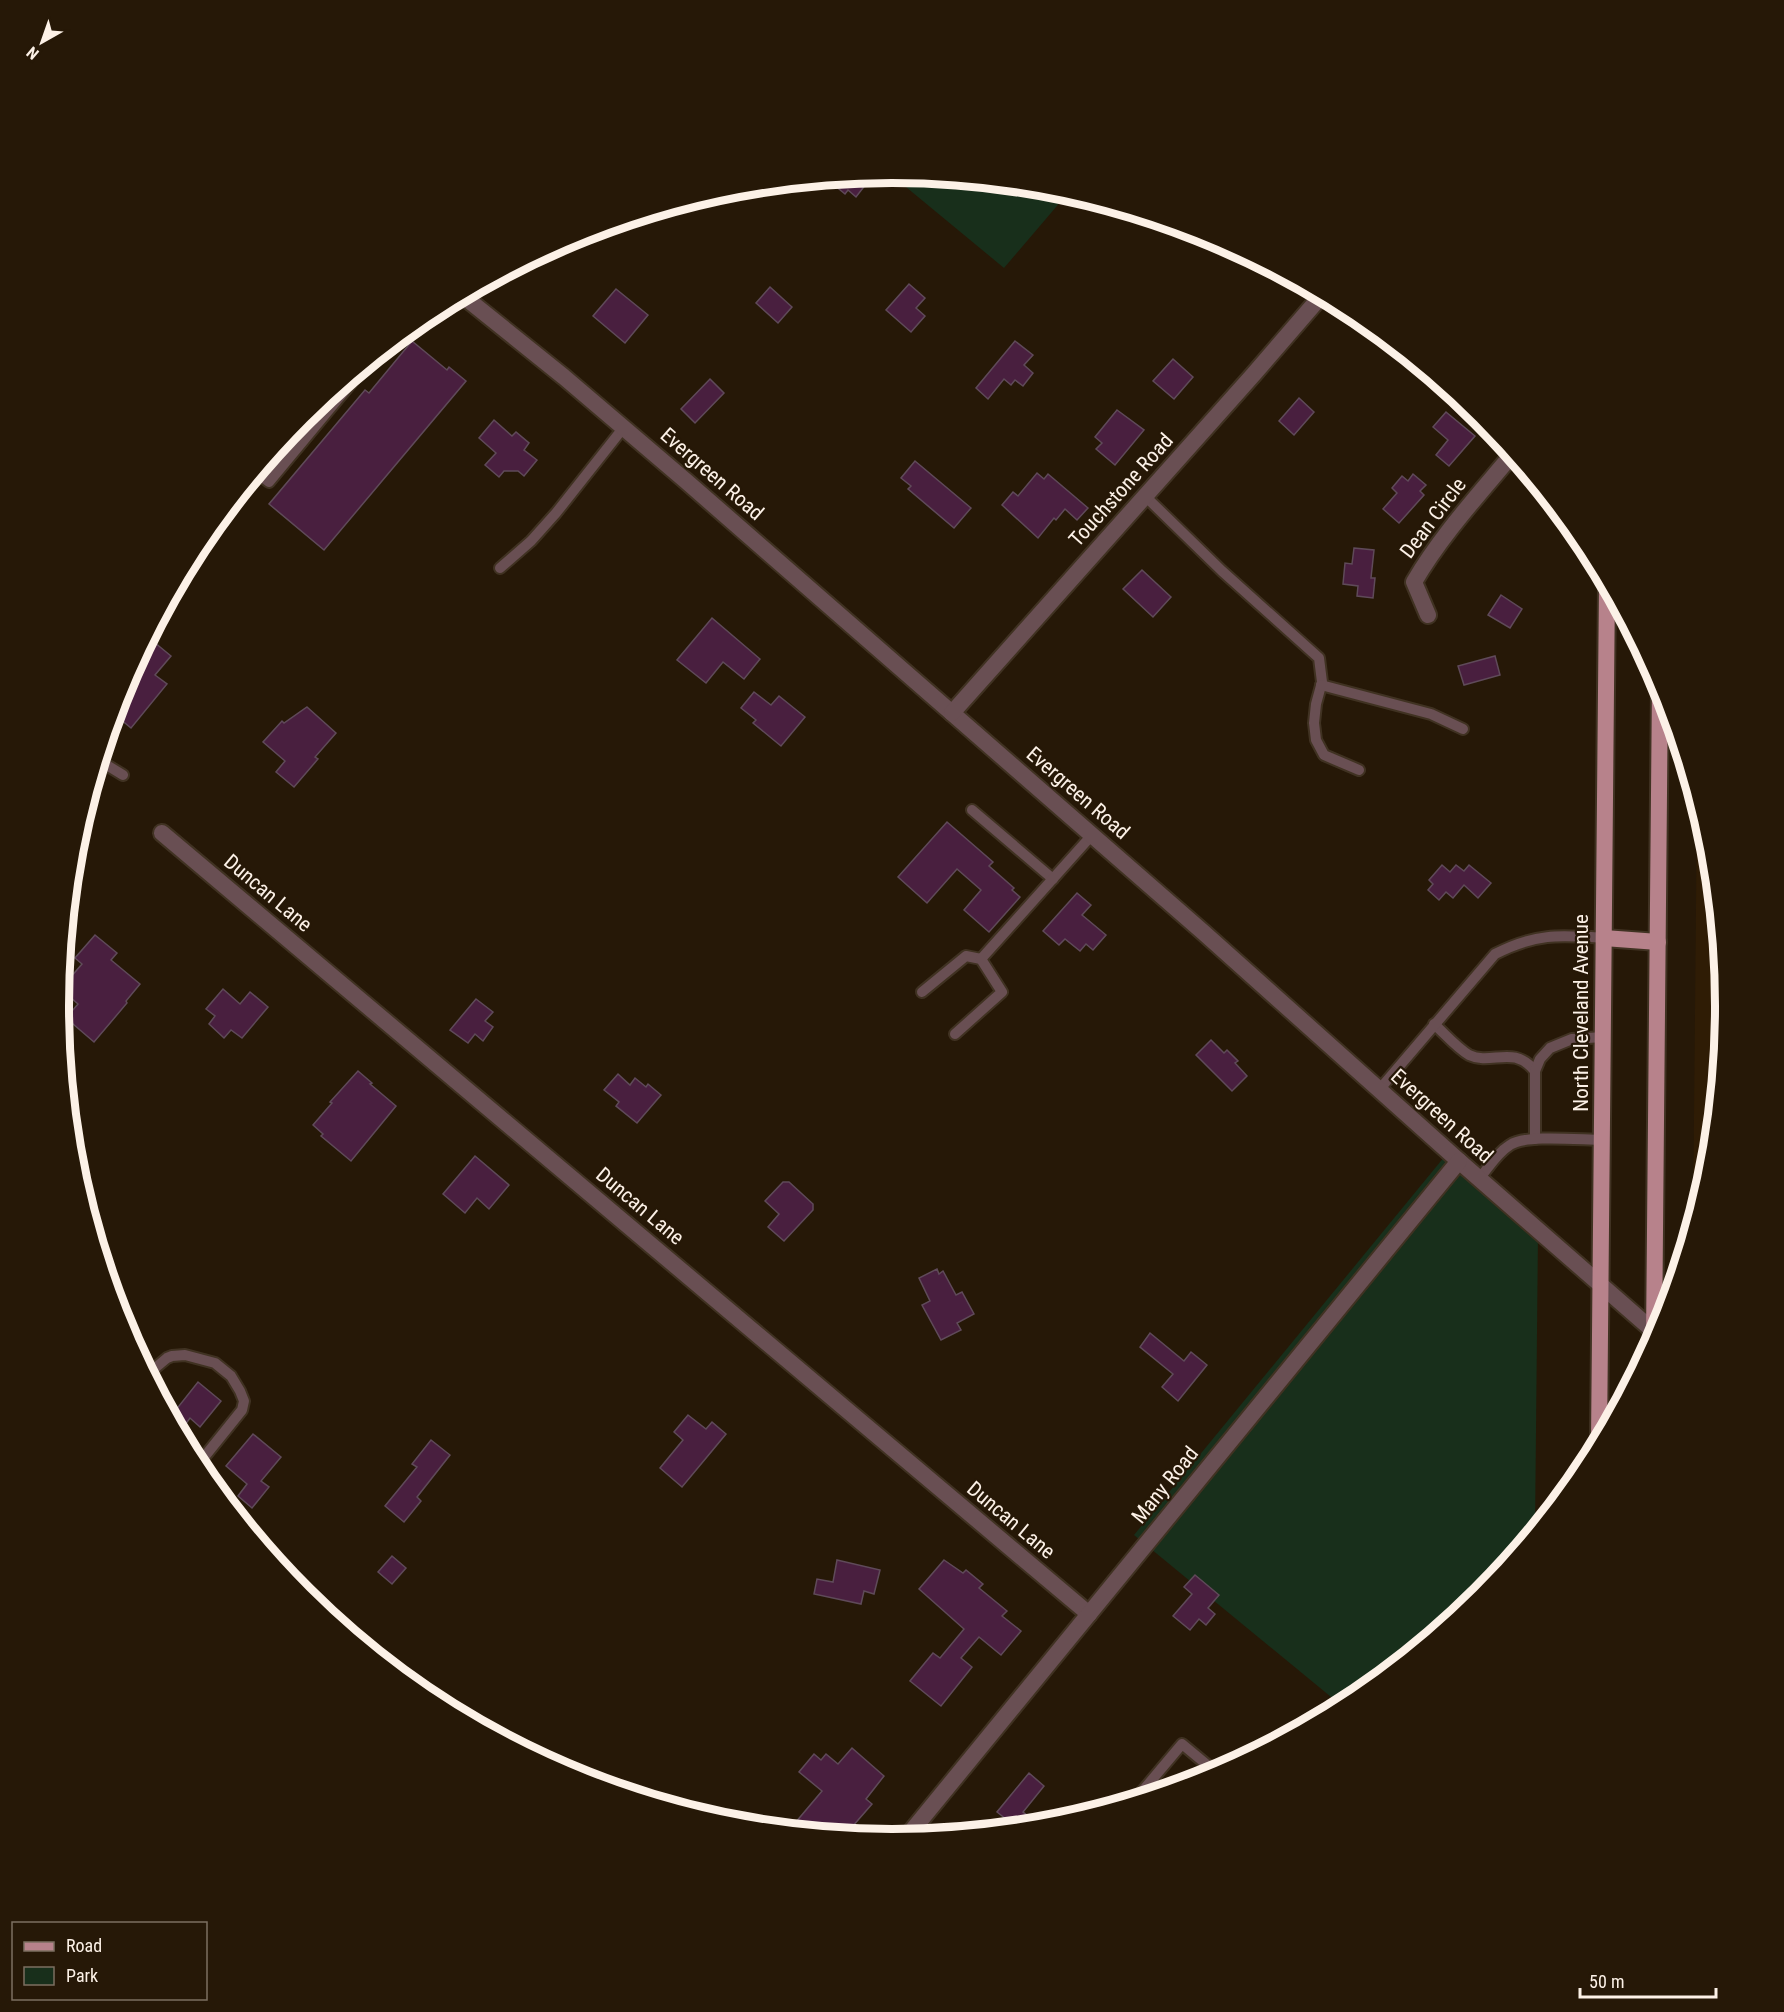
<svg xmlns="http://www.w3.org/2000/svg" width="1784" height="2012" viewBox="0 0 1784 2012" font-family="'Roboto Condensed',sans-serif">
<rect width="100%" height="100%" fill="#261807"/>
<!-- built -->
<polygon fill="#2f1c05" points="1697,801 1710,844 1725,1006 1709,1169 1693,1223"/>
<!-- green -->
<g fill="#182f1b">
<polygon points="889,173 1055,189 1068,193 1004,268"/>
<polygon points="1445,1156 1538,1233 1535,1530 1481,1596 1355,1699 1342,1706 1134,1535"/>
</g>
<!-- building -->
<g fill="#491f3f" stroke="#5f4a59" stroke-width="1.5">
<polygon points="857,176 860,176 859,177 866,184 856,197 848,190 845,194 827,179"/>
<polygon points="909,284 925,298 916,308 925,316 911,332 886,310"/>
<polygon points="770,287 792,307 778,323 756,303"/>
<polygon points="616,289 648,315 625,343 593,316"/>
<polygon points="412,341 447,370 449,367 466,381 324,550 269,504 365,390 369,393"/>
<polygon points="1015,341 1033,355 1024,365 1033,373 1023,386 1015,380 1011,385 1004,379 988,399 976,388"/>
<polygon points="1173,359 1193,377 1174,399 1153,381"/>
<polygon points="710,379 724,393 695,423 681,409"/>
<polygon points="1299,398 1314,412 1294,435 1279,421"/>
<polygon points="1117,410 1144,430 1115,465 1096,449 1102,443 1095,437"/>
<polygon points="1446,412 1475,436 1449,466 1436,455 1448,440 1433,427"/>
<polygon points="494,420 512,436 516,432 529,443 524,450 537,460 524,476 518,471 504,471 499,477 485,465 496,453 479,438"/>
<polygon points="915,461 971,508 954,528 908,489 911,486 901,478"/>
<polygon points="1037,473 1044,479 1048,474 1088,508 1077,520 1065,509 1056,520 1054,518 1038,538 1002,505 1013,492 1018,496"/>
<polygon points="1413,474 1426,485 1420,491 1424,495 1399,523 1383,509 1397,493 1392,488 1402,476 1408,481"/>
<polygon points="1354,548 1374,550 1371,578 1375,578 1373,598 1357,596 1358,586 1343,584 1345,563 1352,564"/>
<polygon points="1142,570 1171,597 1153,617 1123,589"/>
<polygon points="1501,595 1522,609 1510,628 1488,615"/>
<polygon points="712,618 760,659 744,679 723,662 706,683 677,660"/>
<polygon points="154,642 171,656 155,675 167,684 131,728 114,714 136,687 126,679 136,661 138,662"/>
<polygon points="1495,656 1500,675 1464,685 1458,666"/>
<polygon points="754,692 771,705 779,696 805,717 781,746 753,723 756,720 741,708"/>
<polygon points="307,707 336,733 315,757 318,759 294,787 276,772 285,761 263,742 282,721 284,723"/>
<polygon points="947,822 993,862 989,866 1014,888 1012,890 1020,897 989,932 964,910 981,890 957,869 927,903 898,877"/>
<polygon points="1442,865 1450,872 1456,865 1464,871 1469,865 1491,883 1478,898 1464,885 1453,898 1446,892 1439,900 1428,890 1433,884 1429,880"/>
<polygon points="1077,893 1091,905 1082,915 1106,935 1093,950 1086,944 1080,951 1065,939 1059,945 1043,931"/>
<polygon points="95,935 117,953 111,960 140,984 126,1001 127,1003 94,1042 66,1018 78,1004 62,990 65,987 63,986 82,964 75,958"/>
<polygon points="223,989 240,1004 250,992 268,1007 242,1038 231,1030 224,1038 209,1024 215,1016 206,1009"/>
<polygon points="476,999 493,1012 485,1021 493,1027 483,1041 475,1034 468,1043 450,1030"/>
<polygon points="1211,1040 1224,1053 1227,1050 1238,1061 1235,1063 1247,1076 1232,1091 1196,1055"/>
<polygon points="358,1071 372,1083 370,1084 396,1106 351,1161 321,1136 323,1134 313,1125 332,1103 330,1102"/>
<polygon points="618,1074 630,1085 635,1078 646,1087 648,1084 661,1095 637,1123 616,1106 619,1102 604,1090"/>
<polygon points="475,1156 509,1185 489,1209 477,1198 465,1213 443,1194"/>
<polygon points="783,1182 789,1182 813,1204 813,1210 784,1241 768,1227 779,1214 765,1201"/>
<polygon points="937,1269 939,1274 943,1271 956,1295 962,1292 974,1314 957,1323 961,1330 941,1340 922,1305 930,1301 919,1278"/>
<polygon points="1150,1333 1184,1361 1191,1352 1207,1365 1178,1401 1162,1387 1173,1374 1140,1347"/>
<polygon points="198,1382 221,1401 200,1427 190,1418 182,1429 174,1423 171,1416"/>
<polygon points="688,1415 706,1429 712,1422 726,1434 682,1487 660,1468 683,1440 674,1432"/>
<polygon points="253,1434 281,1457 261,1481 269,1487 252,1508 238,1496 247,1484 226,1466"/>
<polygon points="431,1440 450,1455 417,1497 421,1501 404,1522 385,1506 417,1467 412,1464"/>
<polygon points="392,1556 406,1568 392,1584 378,1572"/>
<polygon points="837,1560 880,1570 874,1594 864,1591 861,1604 814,1594 817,1579 833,1582"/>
<polygon points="944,1560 963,1573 966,1570 983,1584 979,1588 1007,1611 1002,1616 1021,1631 1001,1655 979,1637 961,1658 972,1667 941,1706 910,1681 933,1653 940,1658 964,1629 919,1589"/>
<polygon points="1195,1575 1219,1595 1208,1608 1215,1614 1206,1625 1199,1619 1190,1630 1173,1616 1192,1594 1184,1587"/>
<polygon points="852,1748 884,1776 866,1799 872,1804 845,1835 790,1829 822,1791 799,1772 814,1754 821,1760 826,1754 838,1764"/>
<polygon points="1029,1773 1044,1786 1023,1812 1040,1825 1016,1827 997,1812"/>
</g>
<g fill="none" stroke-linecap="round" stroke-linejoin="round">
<defs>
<g id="service">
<polyline points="257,473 269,482 367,364"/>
<polyline points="1145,496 1222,571 1319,658 1322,682 1316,704 1314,723 1316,740 1324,755 1359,770"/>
<polyline points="500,568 531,541 556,513 624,427"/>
<polyline points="1321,685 1431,714 1463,729"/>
<polyline points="100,761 123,775"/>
<polyline points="972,810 1053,879"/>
<polyline points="922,992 966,956 981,959"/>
<path d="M1434 1024C1445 1034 1457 1048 1469 1055 1492 1066 1513 1044 1535 1071"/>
<polyline points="955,1034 1002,992 981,959 1092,835"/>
<path d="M1379 1090 1495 954C1536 933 1559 935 1604 938"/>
<polyline points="1535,1139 1535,1071 1540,1059 1550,1048 1572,1039 1603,1037"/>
<path d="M1479 1179C1489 1167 1497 1153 1510 1145 1526 1134 1581 1140 1602 1140"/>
<polyline points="148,1374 167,1358 172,1356 185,1355 215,1363 231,1376 240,1391 244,1401 242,1410 197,1466"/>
<polyline points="1143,1797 1140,1794 1182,1744 1217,1773"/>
</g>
<g id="minor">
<polyline points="462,295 564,377 686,481 1203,932 1459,1161 1657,1334"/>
<path d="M1428 615 1414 582C1439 539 1473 501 1505 463L1513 456"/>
<polyline points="952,713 1253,375 1322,295"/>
<polyline points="162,833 1089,1614"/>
<polyline points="906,1838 1459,1161"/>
</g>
<g id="primary">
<polyline points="1604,938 1658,942"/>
<polyline points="1654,1340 1660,684"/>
<polyline points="1599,1442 1607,584"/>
</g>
</defs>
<!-- service casing -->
<use href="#service" stroke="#403222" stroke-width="14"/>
<!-- minor casing -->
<use href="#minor" stroke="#403222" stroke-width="20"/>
<!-- primary casing -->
<use href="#primary" stroke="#403222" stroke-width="20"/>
<!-- service -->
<use href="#service" stroke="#694f53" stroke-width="10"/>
<!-- minor -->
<use href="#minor" stroke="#694f53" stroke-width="16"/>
<!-- primary -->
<use href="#primary" stroke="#b7828b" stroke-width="16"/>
</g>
<g text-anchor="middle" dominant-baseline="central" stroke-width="4.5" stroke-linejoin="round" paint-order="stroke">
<!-- street labels -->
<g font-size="21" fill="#fcf1e7" stroke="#261807">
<text transform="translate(712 474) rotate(41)">Evergreen Road</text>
<text transform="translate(1121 490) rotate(-48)">Touchstone Road</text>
<text transform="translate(1433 518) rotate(-53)">Dean Circle</text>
<text transform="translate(1078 793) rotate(41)">Evergreen Road</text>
<text transform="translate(268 893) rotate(40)">Duncan Lane</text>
<text transform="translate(1581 1013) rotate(-90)">North Cleveland Avenue</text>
<text transform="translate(1442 1116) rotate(42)">Evergreen Road</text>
<text transform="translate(640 1206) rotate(40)">Duncan Lane</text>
<text transform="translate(1165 1485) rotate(-51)">Many Road</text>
<text transform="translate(1011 1520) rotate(40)">Duncan Lane</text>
</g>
</g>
<!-- crop -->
<path d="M0 0H1784V2012H0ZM69 1006a823 823 0 1 1 1646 0a823 823 0 1 1-1646 0Z" fill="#261807" fill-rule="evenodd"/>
<path fill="none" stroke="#fcf1e7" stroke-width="8" d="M69 1006a823 823 0 1 1 1646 0a823 823 0 1 1-1646 0Z"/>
<!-- legend -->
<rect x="12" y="1922" width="195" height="78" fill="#261807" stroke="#7c6f61" stroke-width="1.5"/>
<rect x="24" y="1942" width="30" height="9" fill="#b7828b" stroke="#7c6f61" stroke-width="1.5"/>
<text x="66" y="1952" font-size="18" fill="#fcf1e7">Road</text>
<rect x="24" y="1967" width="30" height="18" fill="#182f1b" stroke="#7c6f61" stroke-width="1.5"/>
<text x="66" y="1982" font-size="18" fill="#fcf1e7">Park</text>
<!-- north arrow -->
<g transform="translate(42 42) rotate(220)" stroke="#261807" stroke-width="4.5" paint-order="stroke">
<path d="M0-4.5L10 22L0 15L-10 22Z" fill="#fcf1e7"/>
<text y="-9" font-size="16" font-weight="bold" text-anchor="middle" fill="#fcf1e7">N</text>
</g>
<!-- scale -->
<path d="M1580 1988v9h136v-9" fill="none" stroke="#fcf1e7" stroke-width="3"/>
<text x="1589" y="1988" font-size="18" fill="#fcf1e7" stroke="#261807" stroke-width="4.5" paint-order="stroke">50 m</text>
</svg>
